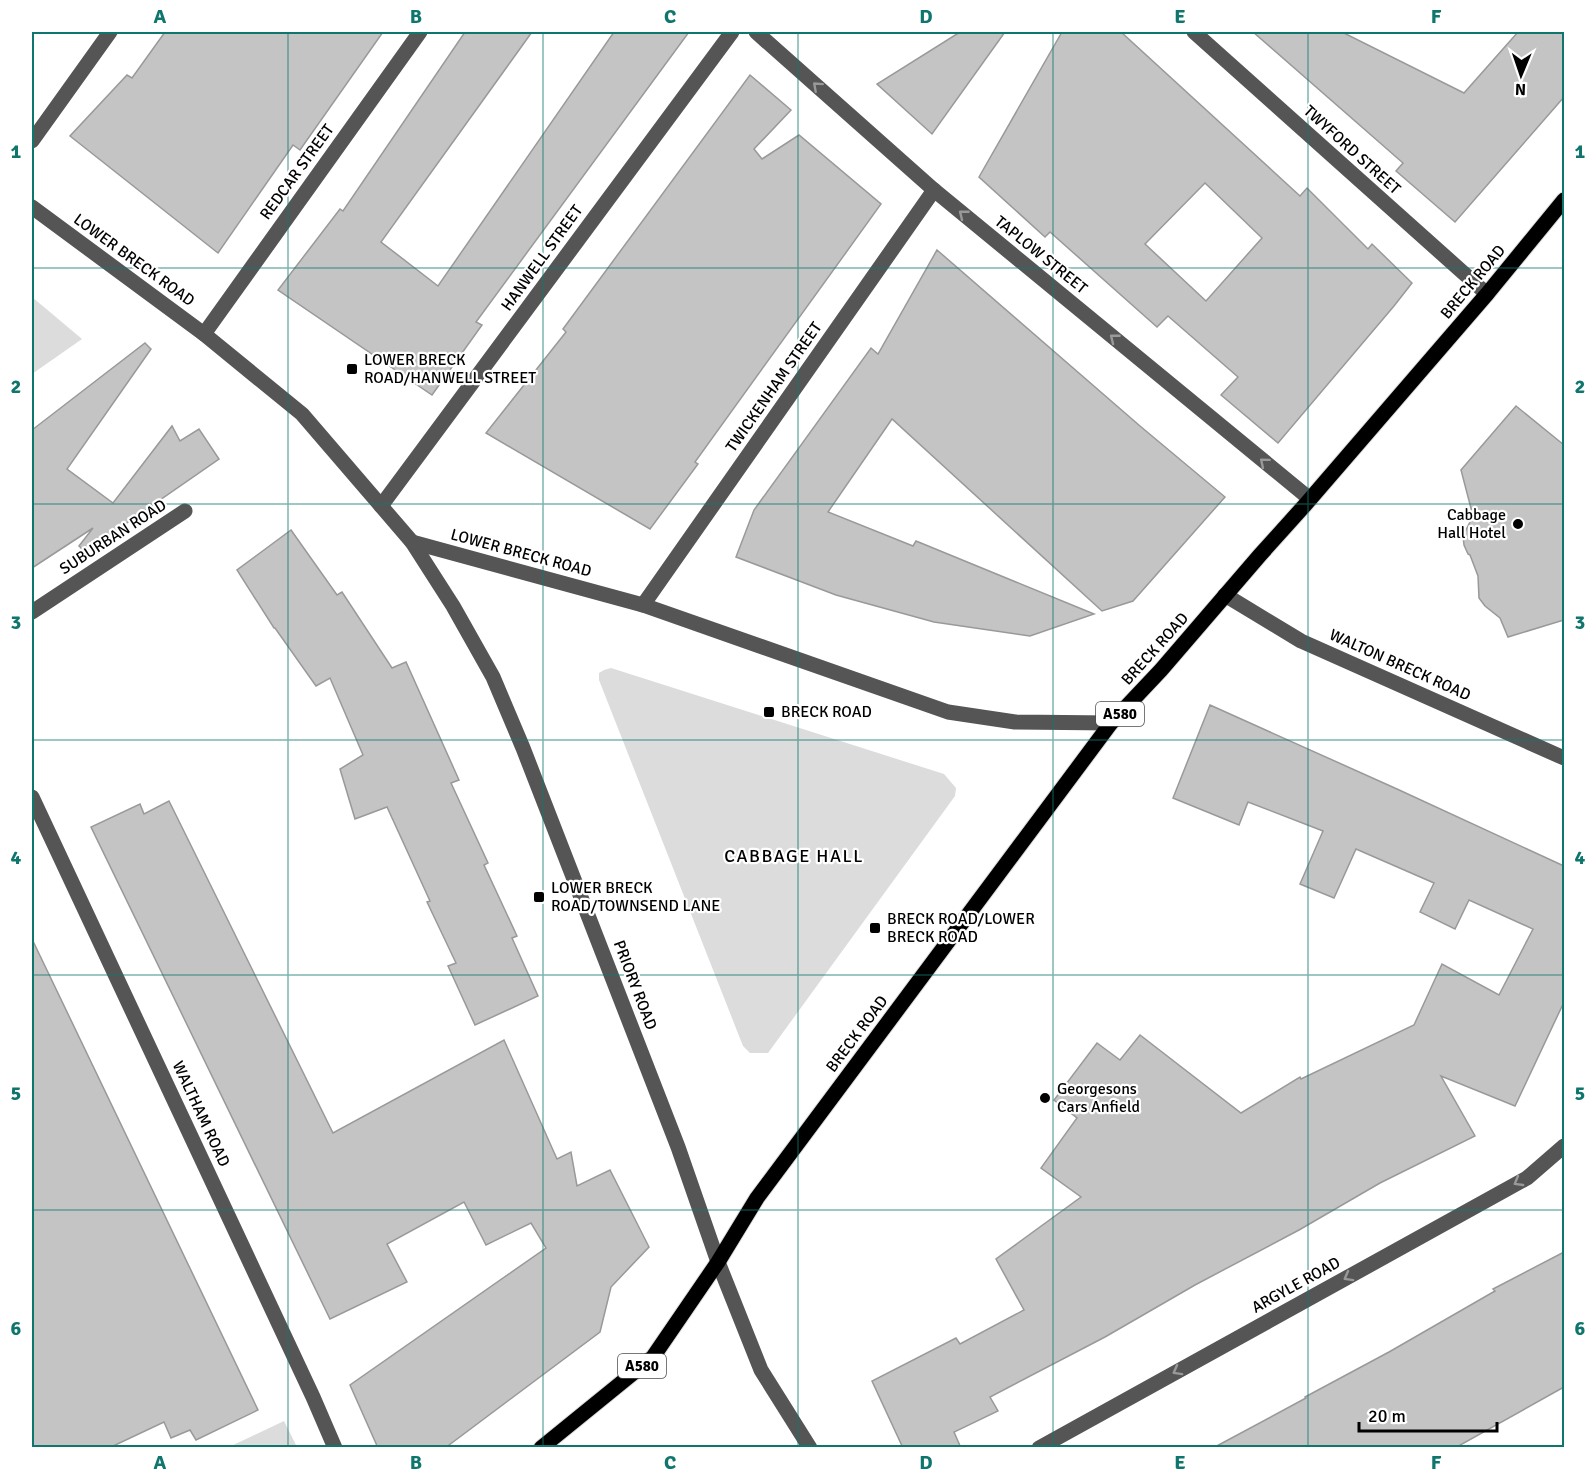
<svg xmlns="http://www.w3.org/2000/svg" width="1596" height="1479" viewBox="0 0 1596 1479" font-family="Signika,sans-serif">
<rect width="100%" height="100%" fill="#fff"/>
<!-- green -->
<g fill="#dcdcdc">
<polygon points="32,297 82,339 32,374"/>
<polygon points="611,668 944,774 956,788 955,796 768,1053 750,1053 743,1046 599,680 599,673 604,670"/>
<polygon points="284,1421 297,1447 229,1447"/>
</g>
<!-- building -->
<g fill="#c4c4c4" stroke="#999" stroke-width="1.5" fill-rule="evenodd">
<polygon points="165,32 383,32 300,150 293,145 218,253 70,136 127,75 132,78"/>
<polygon points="465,32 532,32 381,242 438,286 614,32 689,32 476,322 482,325 432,395 278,290 340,209 343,211"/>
<polygon points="960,32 1005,32 932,134 877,84"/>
<path d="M1062 32H1121L1300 196 1307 188 1368 249 1372 244 1412 283 1394 306 1278 443 1221 395 1238 377 1168 316 1157 327 1050 232 1045 237 979 177ZM1205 183 1262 238 1206 301 1145 244Z"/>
<polygon points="1253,32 1342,32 1464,93 1518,32 1564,32 1564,97 1455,222 1396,171 1403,163"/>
<polygon points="750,75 791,110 754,149 762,159 799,135 881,204 695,462 698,464 650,529 486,433 566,332 563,329"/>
<polygon points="937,250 1140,426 1225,497 1133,601 1102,611 892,419 828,512 913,546 916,541 1094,614 1030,636 934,622 836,595 736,557 754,510 871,348 878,354"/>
<polygon points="145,343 151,349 67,469 113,503 172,426 180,441 199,429 219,459 85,552 79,546 93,528 32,568 32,430"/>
<polygon points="1516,406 1564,445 1564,620 1508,637 1500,618 1485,606 1479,598 1478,576 1470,555 1468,554 1464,545 1463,536 1473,516 1461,470"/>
<polygon points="291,530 337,595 342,592 392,668 406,662 459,780 451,783 488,863 484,865 517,936 512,938 538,996 475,1025 448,966 456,963 427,902 430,901 387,807 355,819 340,769 363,755 330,678 316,686 275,628 274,628 237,570"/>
<polygon points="1210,705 1397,789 1564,866 1564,1002 1515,1106 1441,1076 1475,1136 1380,1183 1299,1230 1195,1285 1105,1337 990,1397 998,1411 954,1432 961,1448 903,1448 872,1381 956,1338 960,1344 1024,1310 996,1259 1081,1197 1041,1168 1077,1118 1054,1100 1097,1043 1120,1060 1140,1035 1241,1113 1300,1077 1301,1079 1414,1025 1442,964 1499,995 1533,929 1469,900 1455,929 1420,912 1434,883 1356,849 1334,898 1300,884 1323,831 1248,802 1239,825 1173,798"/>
<polygon points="169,801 333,1133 504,1040 557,1159 571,1152 577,1186 610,1170 649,1247 611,1287 600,1332 445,1448 378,1448 350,1385 546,1248 531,1223 486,1245 464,1202 387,1244 407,1282 330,1319 91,827 140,804 144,814"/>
<polygon points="32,939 258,1410 196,1440 190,1430 171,1438 164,1422 109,1448 32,1448"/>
<polygon points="1564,1252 1564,1387 1455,1448 1213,1448 1306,1398 1305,1397 1389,1352 1495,1291 1493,1289"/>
</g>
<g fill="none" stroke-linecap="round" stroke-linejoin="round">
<defs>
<polyline id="major" points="541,1448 653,1357 718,1262 757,1198 1111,723 1161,670 1260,555 1305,505 1487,294 1564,200"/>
</defs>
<!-- major casing -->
<use href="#major" stroke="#dbdbdb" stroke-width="17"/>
<!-- minor -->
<g stroke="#555" stroke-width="15">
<polyline points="756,32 934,190 1310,499"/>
<polyline points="1194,32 1487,294"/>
<polyline points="32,141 110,32"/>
<polyline points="32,207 204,334 302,414 412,542 453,606 493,677 523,748 678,1147 718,1262 761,1370 810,1448"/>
<polyline points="204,334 420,32"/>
<polyline points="381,506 732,32"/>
<polyline points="412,542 643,605 948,712 1015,722 1111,723"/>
<polyline points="1225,595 1301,641 1564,758"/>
<polyline points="643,605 934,190"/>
<polyline points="32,612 185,511"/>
<polyline points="32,797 313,1397 335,1448"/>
<polyline points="1039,1448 1527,1178 1564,1146"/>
</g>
<!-- major -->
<use href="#major" stroke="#000" stroke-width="15"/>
</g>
<!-- one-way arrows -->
<defs><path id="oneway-chevron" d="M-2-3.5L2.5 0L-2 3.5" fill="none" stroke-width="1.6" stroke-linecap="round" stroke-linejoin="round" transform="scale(1.5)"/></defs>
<g stroke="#999">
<use href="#oneway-chevron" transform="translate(817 86) rotate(-138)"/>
<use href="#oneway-chevron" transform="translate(963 214) rotate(-141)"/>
<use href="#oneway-chevron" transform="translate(1114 338) rotate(-141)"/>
<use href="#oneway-chevron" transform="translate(1264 462) rotate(-140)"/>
<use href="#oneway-chevron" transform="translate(1518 1182) rotate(150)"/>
<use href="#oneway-chevron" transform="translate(1348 1277) rotate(151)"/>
<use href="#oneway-chevron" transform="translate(1177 1371) rotate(151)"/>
</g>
<!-- grid -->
<path fill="none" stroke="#0f766e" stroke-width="1.5" stroke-opacity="0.55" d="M288 32V1448M543 32V1448M798 32V1448M1053 32V1448M1308 32V1448M32 268H1564M32 504H1564M32 740H1564M32 975H1564M32 1210H1564"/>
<!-- markers -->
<g fill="#000" stroke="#fff" stroke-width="2">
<rect x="346" y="363" width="12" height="12" rx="3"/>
<circle cx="1518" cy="524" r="6"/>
<rect x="763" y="706" width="12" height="12" rx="3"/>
<rect x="533" y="891" width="12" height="12" rx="3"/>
<rect x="869" y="922" width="12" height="12" rx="3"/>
<circle cx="1045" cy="1098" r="6"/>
</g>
<g text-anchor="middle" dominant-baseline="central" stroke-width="4.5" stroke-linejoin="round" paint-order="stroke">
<!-- shield labels -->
<g fill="#fff" stroke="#4c4c4c" stroke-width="1.5">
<rect x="1096" y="702" width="48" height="24" rx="4.5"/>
<rect x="618" y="1354" width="48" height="24" rx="4.5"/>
</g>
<g font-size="15" font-weight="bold" fill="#000">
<text x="1120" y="714">A580</text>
<text x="642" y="1366">A580</text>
</g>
<!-- street labels -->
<g font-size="16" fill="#000" stroke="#fff">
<text transform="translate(1352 150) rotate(42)">TWYFORD STREET</text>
<text transform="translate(297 172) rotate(-54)">REDCAR STREET</text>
<text transform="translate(1041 255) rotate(39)">TAPLOW STREET</text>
<text transform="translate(542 258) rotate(-54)">HANWELL STREET</text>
<text transform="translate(134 260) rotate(36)">LOWER BRECK ROAD</text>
<text transform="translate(1473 282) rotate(-50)">BRECK ROAD</text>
<text transform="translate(774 387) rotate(-55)">TWICKENHAM STREET</text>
<text transform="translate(113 537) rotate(-33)">SUBURBAN ROAD</text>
<text transform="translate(521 553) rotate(15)">LOWER BRECK ROAD</text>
<text transform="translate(1155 649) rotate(-48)">BRECK ROAD</text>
<text transform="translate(1400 665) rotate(24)">WALTON BRECK ROAD</text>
<text transform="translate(635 985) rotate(69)">PRIORY ROAD</text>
<text transform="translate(857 1034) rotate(-53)">BRECK ROAD</text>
<text transform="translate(201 1114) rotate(65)">WALTHAM ROAD</text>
<text transform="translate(1296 1285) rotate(-29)">ARGYLE ROAD</text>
</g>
<!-- poi labels -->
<g font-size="16" fill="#000" stroke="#fff" text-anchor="start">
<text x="364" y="360">LOWER BRECK<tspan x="364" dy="18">ROAD/HANWELL STREET</tspan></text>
<text x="1506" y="515" text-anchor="end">Cabbage<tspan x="1506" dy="18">Hall Hotel</tspan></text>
<text x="781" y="712">BRECK ROAD</text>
<text x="551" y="888">LOWER BRECK<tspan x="551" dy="18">ROAD/TOWNSEND LANE</tspan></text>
<text x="887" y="919">BRECK ROAD/LOWER<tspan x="887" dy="18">BRECK ROAD</tspan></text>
<text x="1057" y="1089">Georgesons<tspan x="1057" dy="18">Cars Anfield</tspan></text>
</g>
<!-- neighbourhood labels -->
<g font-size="18" letter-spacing="1.5" fill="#000" stroke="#fff">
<text x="794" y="856">CABBAGE HALL</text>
</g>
</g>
<!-- border -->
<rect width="1596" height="1479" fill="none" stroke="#ffffff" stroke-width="66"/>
<!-- north arrow -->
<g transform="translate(1521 75) rotate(182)" stroke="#ffffff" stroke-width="4.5" paint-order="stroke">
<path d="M0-4.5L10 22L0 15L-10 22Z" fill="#000000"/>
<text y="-9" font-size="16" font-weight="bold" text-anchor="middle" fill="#000000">N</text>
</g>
<!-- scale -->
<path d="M1359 1422v9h138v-9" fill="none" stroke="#000000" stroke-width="3"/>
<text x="1368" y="1422" font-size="18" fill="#000000" stroke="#ffffff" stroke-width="4.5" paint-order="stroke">20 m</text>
<rect x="33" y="33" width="1530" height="1413" fill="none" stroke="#0f766e" stroke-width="2"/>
<g font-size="20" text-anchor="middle" font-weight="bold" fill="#0f766e">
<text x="160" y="23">A</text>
<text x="416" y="23">B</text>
<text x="670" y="23">C</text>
<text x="926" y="23">D</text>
<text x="1180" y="23">E</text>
<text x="1436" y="23">F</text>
<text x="16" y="158">1</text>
<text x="1580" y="158">1</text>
<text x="16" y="393">2</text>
<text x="1580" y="393">2</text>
<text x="16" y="629">3</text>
<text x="1580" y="629">3</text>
<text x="16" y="864">4</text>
<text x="1580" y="864">4</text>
<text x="16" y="1100">5</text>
<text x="1580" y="1100">5</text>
<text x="16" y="1335">6</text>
<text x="1580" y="1335">6</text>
<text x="160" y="1469">A</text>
<text x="416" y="1469">B</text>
<text x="670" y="1469">C</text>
<text x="926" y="1469">D</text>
<text x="1180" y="1469">E</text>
<text x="1436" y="1469">F</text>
</g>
</svg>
